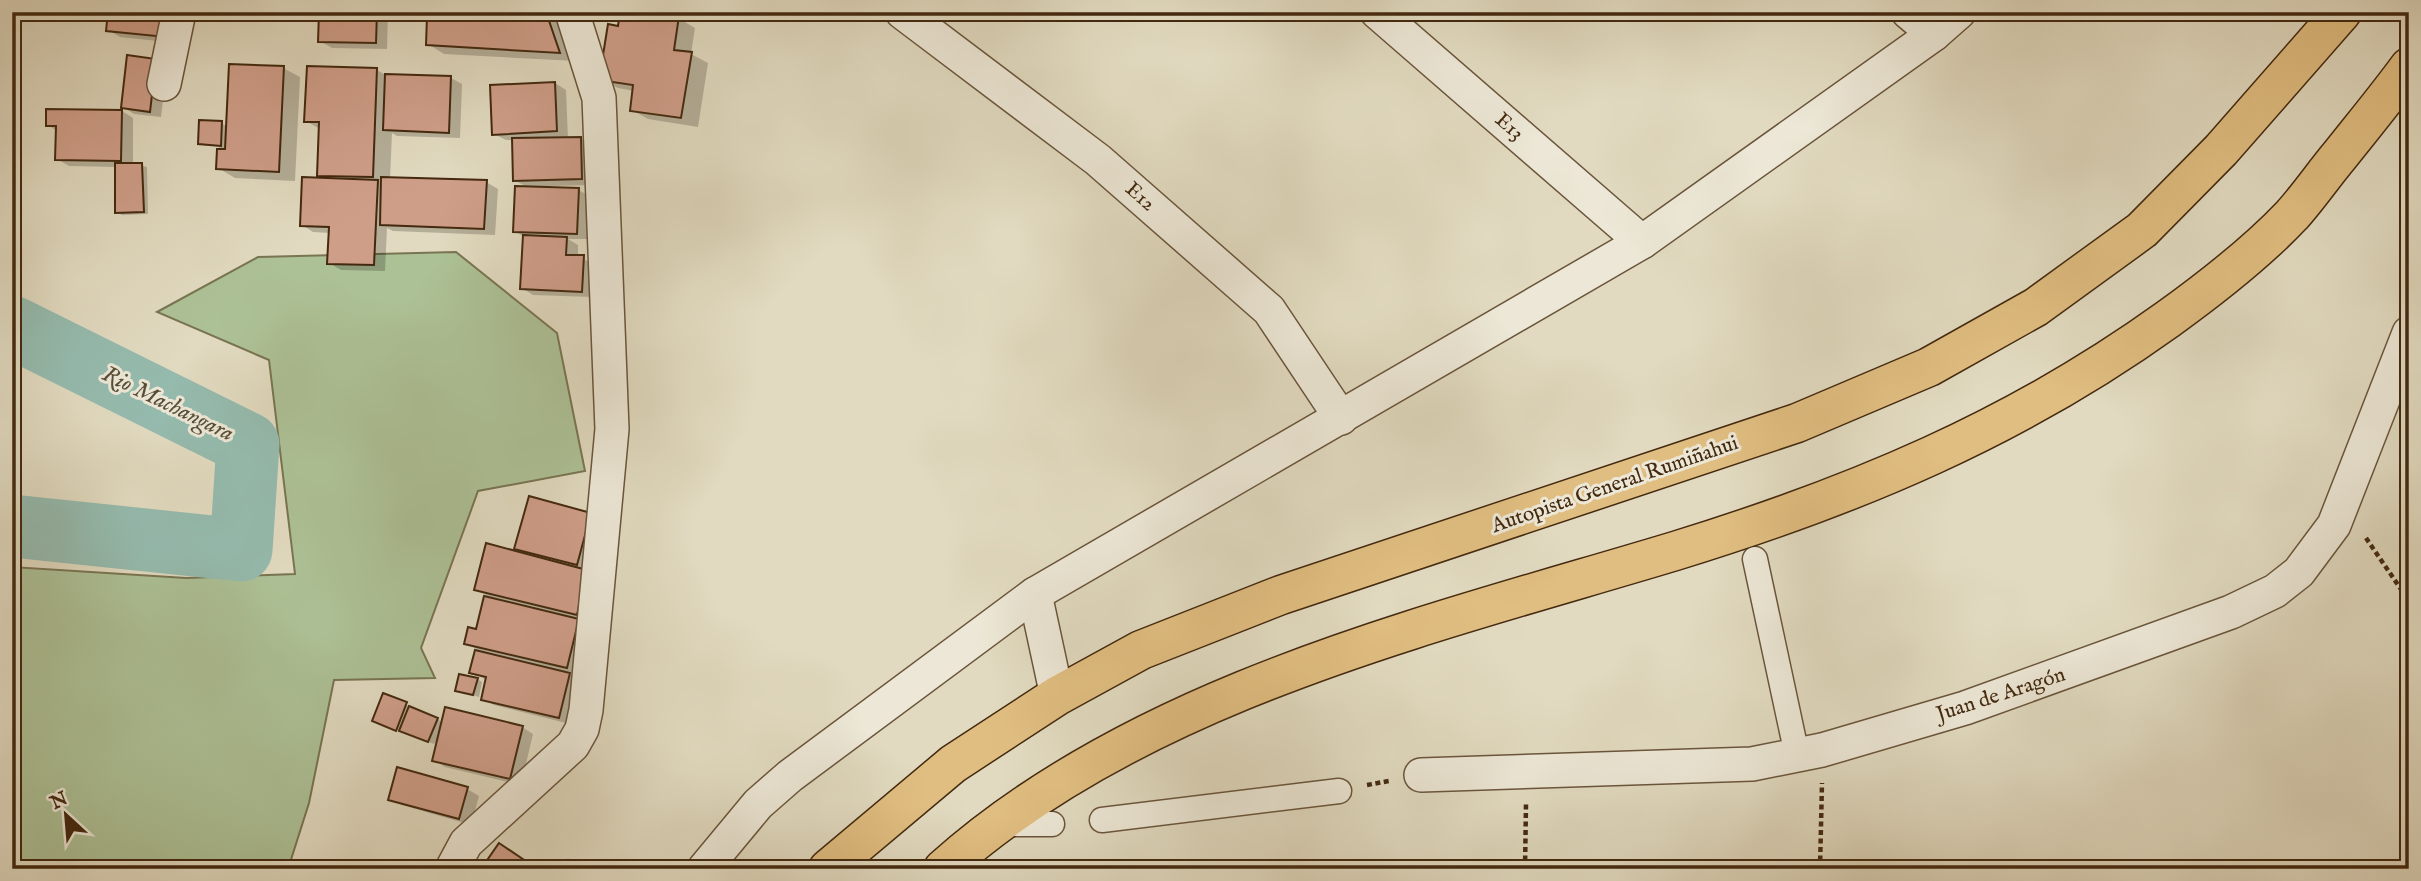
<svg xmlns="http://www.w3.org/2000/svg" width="2421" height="881" viewBox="0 0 2421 881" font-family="'IM FELL English',serif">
<rect width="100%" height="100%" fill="#e1dac0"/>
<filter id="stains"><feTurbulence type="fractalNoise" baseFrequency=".00286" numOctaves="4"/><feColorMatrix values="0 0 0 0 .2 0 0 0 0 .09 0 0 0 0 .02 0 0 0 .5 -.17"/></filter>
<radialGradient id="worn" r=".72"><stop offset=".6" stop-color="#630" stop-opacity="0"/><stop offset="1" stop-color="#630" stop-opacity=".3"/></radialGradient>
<!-- green -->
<polygon fill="#adc196" stroke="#787552" stroke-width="2" points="456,252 557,333 585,471 478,491 421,648 435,678 334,680 309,803 288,869 12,869 12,567 186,578 295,574 269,360 157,312 258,257"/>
<!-- shadow -->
<g fill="#0003">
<polygon points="110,12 177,43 120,37 108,30"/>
<polygon points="321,12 388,12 387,49 332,48 320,41"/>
<polygon points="415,12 559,12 576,61 444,54 428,44 429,22"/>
<polygon points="622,12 678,18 695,28 691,54 708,63 698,127 648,119 632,110 634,91 618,88 601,79"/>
<polygon points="167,67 161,117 134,114 123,107"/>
<polygon points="283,68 300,77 295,181 235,178 218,168 219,147 200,143 221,123 228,127"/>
<polygon points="377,70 387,76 451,78 462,84 460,138 397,136 392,133 390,179 486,182 498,189 495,235 393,231 387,228 385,271 341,270 329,263 331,233 313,232 302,225 328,180 319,175 320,129 306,121"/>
<polygon points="555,83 566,90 568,139 581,139 592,145 593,185 549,186 549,189 578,190 590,196 588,239 568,239 578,245 578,257 595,264 593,297 533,295 522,288 524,237 515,231 529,188 514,180 514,140 506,140 494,134"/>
<polygon points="122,111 133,118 133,164 147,167 148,214 122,215 117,212 116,167 69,166 57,159 57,131 48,125"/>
<polygon points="591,515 588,620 575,618 590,627 578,673 563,671 581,681 570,724 494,705 483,699 487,680 471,672 483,653 466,643 477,631 486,595 476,590 530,556 516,548"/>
<polygon points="477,679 482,682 479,697 457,690"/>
<polygon points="384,695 443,722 522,727 533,734 521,785 445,767 434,760 440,735 434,744 379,724"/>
<polygon points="467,789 479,796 471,825 402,805 390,799"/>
</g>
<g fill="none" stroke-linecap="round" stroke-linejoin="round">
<!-- river -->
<polyline stroke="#95bbae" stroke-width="63" points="12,327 248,444 241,550 12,526"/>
</g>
<!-- building -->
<g fill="#cf9e89" stroke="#43290f" stroke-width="2">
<polygon points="108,12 169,12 166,37 106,31"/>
<polygon points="319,12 377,12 376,43 318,42"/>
<polygon points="413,12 546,12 560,53 426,45 427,16 413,15"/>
<polygon points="620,12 679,16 674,50 692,52 681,118 630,111 633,85 599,80 608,24 618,26"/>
<polygon points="127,55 156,59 150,112 121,108"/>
<polygon points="229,64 284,66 279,172 216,169 217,149 225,149"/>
<polygon points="307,66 377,68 373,177 317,176 319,122 304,122"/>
<polygon points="385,74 451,76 449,133 383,130"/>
<polygon points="555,82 557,131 492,135 490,85"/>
<polygon points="46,109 122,110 121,161 55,160 56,126 46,126"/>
<polygon points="199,120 222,121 221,146 198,144"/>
<polygon points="581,137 582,179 513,181 512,138"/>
<polygon points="115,163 142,163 144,212 115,213"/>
<polygon points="302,177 378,180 374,265 327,264 329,227 300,226"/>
<polygon points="381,177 487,180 484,229 380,225"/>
<polygon points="515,186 579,188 577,234 513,232"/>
<polygon points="523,235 567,237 566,255 584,255 582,292 520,289"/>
<polygon points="529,496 591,513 577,565 514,549"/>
<polygon points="486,543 587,570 577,615 474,590"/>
<polygon points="484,596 579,619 567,668 464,644 468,627 476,629"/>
<polygon points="475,650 570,673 559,718 481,700 486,677 469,673"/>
<polygon points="459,674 478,678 473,695 455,691"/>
<polygon points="383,693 407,702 396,731 372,721"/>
<polygon points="409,706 438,718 428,742 399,731"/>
<polygon points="445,707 523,726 510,779 432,761"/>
<polygon points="397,767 468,787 459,819 388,800"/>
<polygon points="499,843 536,868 481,869"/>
<polygon points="568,860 577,869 559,869"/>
</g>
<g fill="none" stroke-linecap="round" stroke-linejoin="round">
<defs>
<g id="pedestrian">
<polyline points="1755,559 1797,755"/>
<polyline points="1102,820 1339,791"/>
<polyline points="1000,824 1052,824"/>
</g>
<g id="minor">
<polyline points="902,12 1098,160 1269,310 1341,418"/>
<polyline points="1377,12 1642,242"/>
<polyline points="1908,12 1934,34"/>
<polyline points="164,84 179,12"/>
<polyline points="1035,594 1057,696"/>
<polyline points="1421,775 1752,764 1822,750 1965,708 2231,612 2275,591 2299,572 2334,525 2409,333"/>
<polyline points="452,869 466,843 573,745 582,729 586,710 612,429 599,98 572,12"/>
<polyline points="704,869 758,804 790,776 1035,594 1642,242 1934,34 1959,12"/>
</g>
<g id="trunk">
<polyline points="828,869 953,764 1057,696 1141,650 1281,595 1797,423 1929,367 2036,307 2142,230 2221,150 2342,12"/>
<path d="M943 869C1139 693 1430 625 1675 551 1854 496 2015 429 2168 319 2211 288 2255 254 2292 215 2309 196 2324 174 2340 155 2363 126 2387 97 2409 67"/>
</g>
</defs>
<!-- pedestrian casing -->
<use href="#pedestrian" stroke="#6a553b" stroke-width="27"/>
<!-- minor casing -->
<use href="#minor" stroke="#6a553b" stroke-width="36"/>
<!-- trunk casing -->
<use href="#trunk" stroke="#43290f" stroke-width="41"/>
<!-- path -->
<g stroke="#43290f" stroke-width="4.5" stroke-dasharray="5 3.5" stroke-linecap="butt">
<polyline points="2366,538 2409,601"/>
<polyline points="1367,785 1389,781"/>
<polyline points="1525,869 1526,804"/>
<polyline points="1820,869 1822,783"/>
</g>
<!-- pedestrian -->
<use href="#pedestrian" stroke="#ece7d6" stroke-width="24"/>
<!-- minor -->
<use href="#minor" stroke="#ece7d6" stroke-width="33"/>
<!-- trunk -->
<use href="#trunk" stroke="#e0bd80" stroke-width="38"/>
</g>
<g text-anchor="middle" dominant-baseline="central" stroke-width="6" stroke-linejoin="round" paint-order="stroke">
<!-- street labels -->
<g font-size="21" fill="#43290f" stroke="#ece7d6">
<text transform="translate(1509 127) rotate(41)">E13</text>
<text transform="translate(1140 197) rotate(41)">E12</text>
<text transform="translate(1615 485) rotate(-19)">Autopista General Rumiñahui</text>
<text transform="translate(2001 695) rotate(-18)">Juan de Aragón</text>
</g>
<!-- water labels -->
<g font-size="23" font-style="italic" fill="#584e37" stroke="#ece7d6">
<text transform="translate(168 404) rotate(26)">Rio Machangara</text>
</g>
</g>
<!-- margin -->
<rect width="2421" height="881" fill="none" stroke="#e1dac0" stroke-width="42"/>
<rect x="14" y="14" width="2393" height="853" fill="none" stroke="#43290f" stroke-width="3.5"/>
<rect x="21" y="21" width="2379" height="839" fill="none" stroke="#43290f" stroke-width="2"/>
<!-- north arrow -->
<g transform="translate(66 815) rotate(334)" stroke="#ece7d6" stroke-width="5" paint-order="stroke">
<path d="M0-5L12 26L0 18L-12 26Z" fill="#43290f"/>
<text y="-10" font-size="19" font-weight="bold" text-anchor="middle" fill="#43290f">N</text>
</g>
<rect width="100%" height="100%" filter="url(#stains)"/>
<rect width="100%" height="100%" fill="url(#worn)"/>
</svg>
